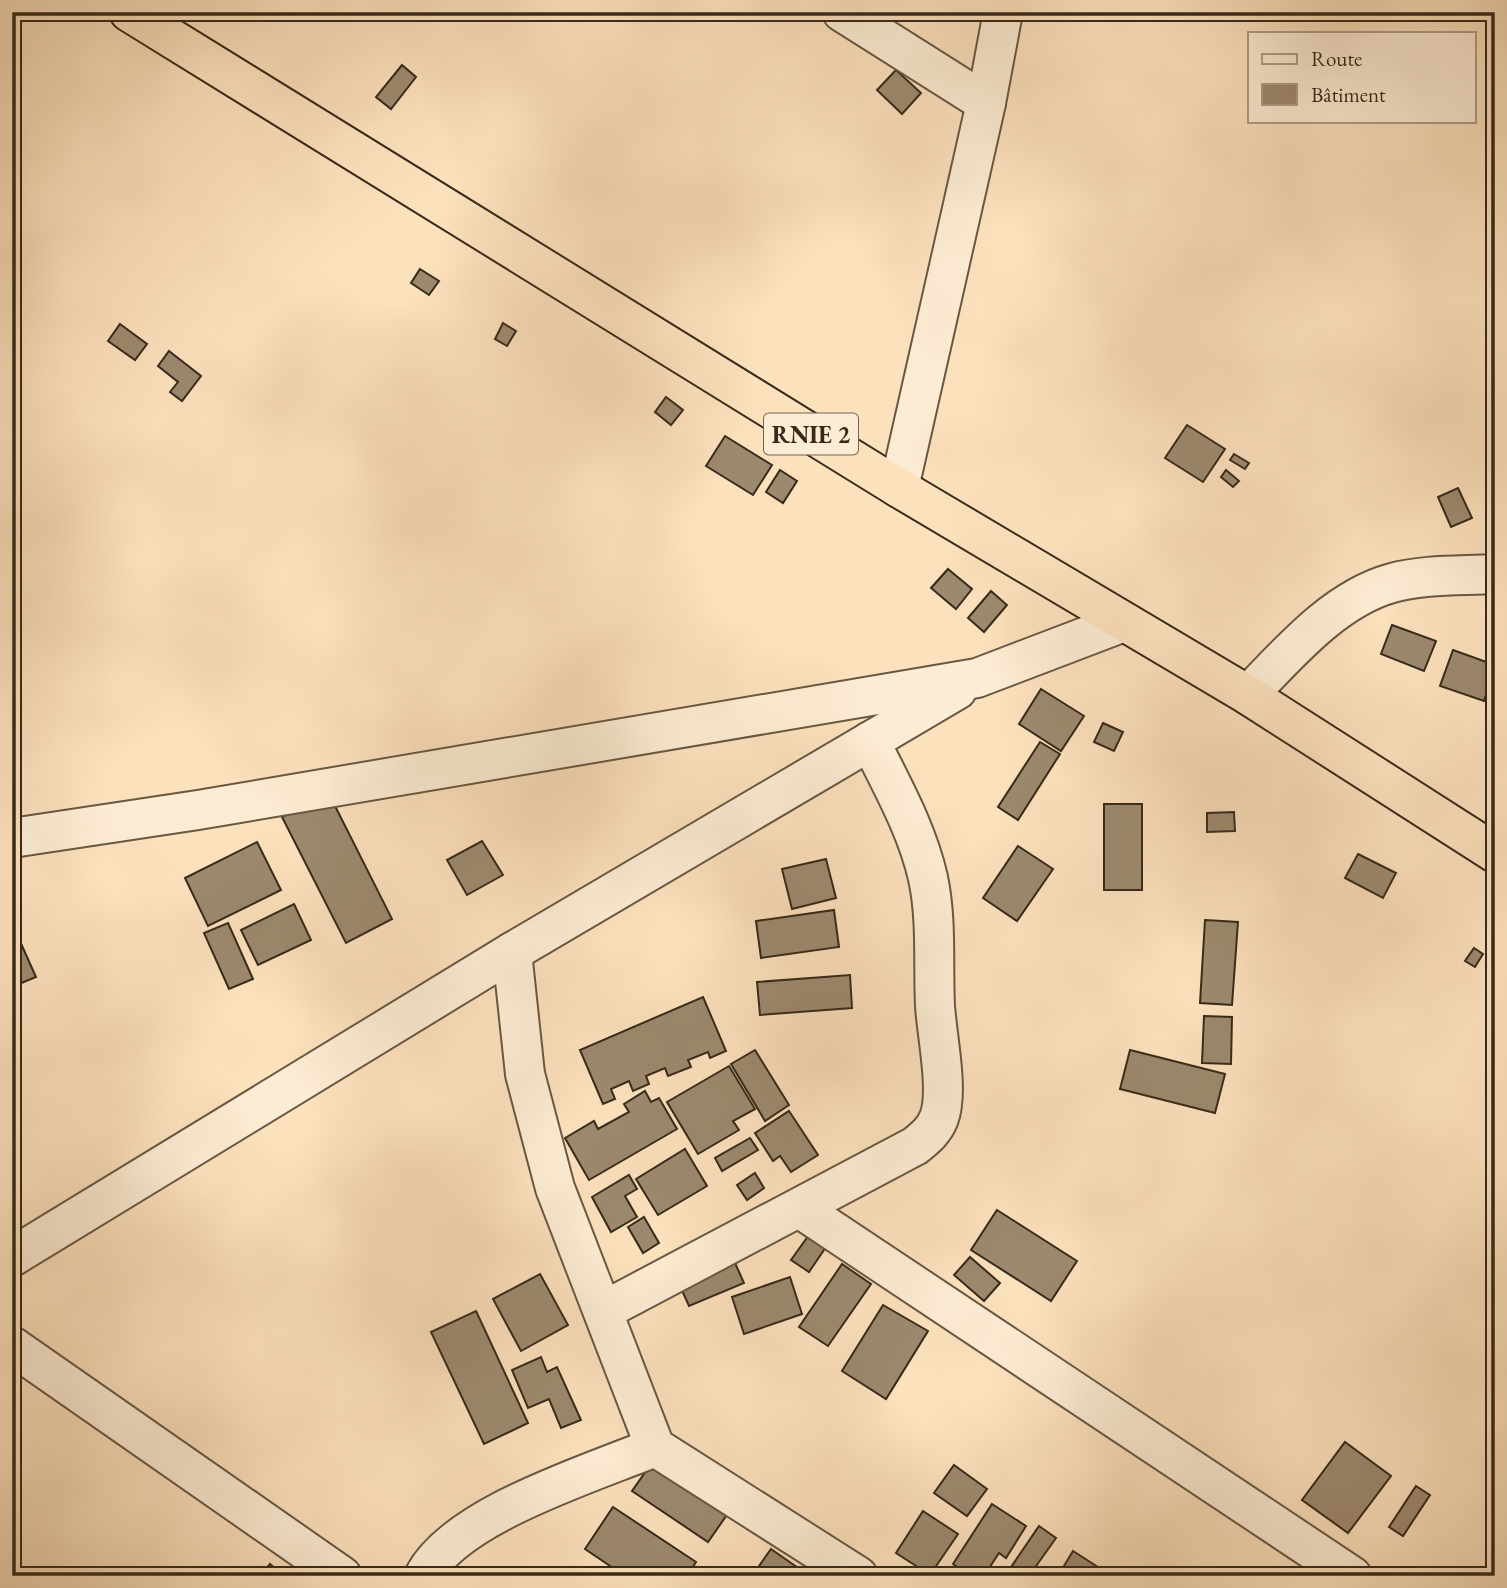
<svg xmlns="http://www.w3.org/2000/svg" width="1507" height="1588" viewBox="0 0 1507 1588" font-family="'EB Garamond',serif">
<rect width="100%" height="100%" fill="#fce1bd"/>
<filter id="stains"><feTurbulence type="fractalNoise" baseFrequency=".00286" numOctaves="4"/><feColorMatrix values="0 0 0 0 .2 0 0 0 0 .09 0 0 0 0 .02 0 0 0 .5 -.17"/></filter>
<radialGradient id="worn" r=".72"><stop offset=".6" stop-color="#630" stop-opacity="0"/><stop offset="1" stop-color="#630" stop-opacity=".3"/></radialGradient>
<!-- building -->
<g fill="#9d896f" stroke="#362a1a" stroke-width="2">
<polygon points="402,65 416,77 391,109 376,97"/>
<polygon points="896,70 921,93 902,114 877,90"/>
<polygon points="420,269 439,281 429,295 411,283"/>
<polygon points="503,323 516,331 507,346 495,339"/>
<polygon points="120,324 147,344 135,360 108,341"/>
<polygon points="169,351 201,376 182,401 170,392 178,382 158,366"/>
<polygon points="666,397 683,410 671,425 655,412"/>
<polygon points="1187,425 1225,449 1203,482 1165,458"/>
<polygon points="725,436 772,465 753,495 706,466"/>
<polygon points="1234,454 1249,463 1245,469 1230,460"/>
<polygon points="780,470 797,481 783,503 766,492"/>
<polygon points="1226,470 1239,481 1233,487 1221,477"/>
<polygon points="1458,488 1472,518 1451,527 1438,497"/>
<polygon points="948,569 972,589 956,609 931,588"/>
<polygon points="991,591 1007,605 984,632 968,618"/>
<polygon points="1392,625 1436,641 1424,671 1381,654"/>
<polygon points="1453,650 1495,665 1484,701 1440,686"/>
<polygon points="1041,689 1084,716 1061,751 1019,724"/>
<polygon points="1103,723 1123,732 1114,751 1094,742"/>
<polygon points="1040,742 1060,754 1018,820 998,807"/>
<polygon points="329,794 392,919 346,943 282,817"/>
<rect x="1104" y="804" width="38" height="86"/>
<polygon points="1234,812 1235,831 1207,832 1207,813"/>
<polygon points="482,841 503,875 467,895 447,860"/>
<polygon points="257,842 281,890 208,926 185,878"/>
<polygon points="1018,846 1053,869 1017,921 983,898"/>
<polygon points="1358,854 1396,873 1383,898 1345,878"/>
<polygon points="826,859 836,898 792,909 782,869"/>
<polygon points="294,904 311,940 258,965 241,930"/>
<polygon points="834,910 839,947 761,958 756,921"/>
<polygon points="1205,920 1238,922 1232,1005 1200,1003"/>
<polygon points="228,923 253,979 229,989 204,933"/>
<polygon points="19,939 36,977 12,987 12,942"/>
<polygon points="1474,948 1483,954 1475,967 1465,961"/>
<polygon points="850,975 852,1008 760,1015 757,982"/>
<polygon points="703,997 726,1051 710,1058 708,1052 688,1060 691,1067 668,1076 665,1068 646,1076 649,1084 633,1091 629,1081 611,1089 615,1099 603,1104 580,1050"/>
<polygon points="1204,1016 1232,1017 1231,1064 1202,1063"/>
<polygon points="755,1050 789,1105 765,1121 731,1064"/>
<polygon points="1130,1050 1225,1074 1215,1113 1120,1089"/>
<polygon points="729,1066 755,1109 733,1121 739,1130 698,1154 667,1102"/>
<polygon points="645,1091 651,1102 659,1098 677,1129 589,1180 565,1138 594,1121 598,1129 629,1112 624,1104"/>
<polygon points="789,1111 818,1155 791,1172 780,1156 773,1161 755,1133"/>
<polygon points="750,1138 758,1150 722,1171 715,1158"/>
<polygon points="685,1149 707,1186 658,1215 636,1179"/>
<polygon points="755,1173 764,1188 747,1200 737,1185"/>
<polygon points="629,1175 637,1189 625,1196 637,1217 611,1232 592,1197"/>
<polygon points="997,1210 1077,1261 1051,1301 971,1250"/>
<polygon points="644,1217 659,1243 643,1253 628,1227"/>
<polygon points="809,1235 826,1247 809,1272 791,1260"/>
<polygon points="970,1257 1000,1283 984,1301 954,1275"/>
<polygon points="735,1263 744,1283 689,1306 680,1286"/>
<polygon points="842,1264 871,1284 828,1346 799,1327"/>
<polygon points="540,1274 568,1325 521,1351 493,1299"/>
<polygon points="790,1277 802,1314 744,1334 732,1297"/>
<polygon points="883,1305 928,1331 886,1399 842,1371"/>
<polygon points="476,1311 528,1423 484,1444 431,1332"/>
<polygon points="541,1357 547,1372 557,1367 581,1420 561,1428 549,1399 528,1408 512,1370"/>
<polygon points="1345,1442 1391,1476 1348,1533 1302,1500"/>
<polygon points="656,1457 731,1509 708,1542 632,1491"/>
<polygon points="954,1465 987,1489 967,1516 934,1493"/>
<polygon points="1416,1486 1430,1495 1403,1536 1389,1527"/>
<polygon points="992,1504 1026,1526 1006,1558 999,1553 984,1576 971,1576 953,1564"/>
<polygon points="613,1507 696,1562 687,1576 625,1576 585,1549"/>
<polygon points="923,1511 958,1534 930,1575 896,1553"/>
<polygon points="1039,1526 1056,1538 1029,1576 1005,1576"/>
<polygon points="771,1549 804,1572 802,1576 752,1576"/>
<polygon points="1073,1551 1098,1567 1093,1576 1058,1576"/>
<polygon points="270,1564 284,1576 260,1576"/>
</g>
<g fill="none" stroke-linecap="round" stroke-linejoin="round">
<defs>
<g id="minor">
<polyline points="842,12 986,103"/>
<polyline points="899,488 986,103 1003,12"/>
<path d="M1248 695C1288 654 1334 599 1392 583 1424 574 1461 576 1495 574"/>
<polyline points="12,838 198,810 977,678 1124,622"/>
<polyline points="512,952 525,1074 555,1188 655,1447 858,1576"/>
<polyline points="799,1208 1352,1576"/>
<polyline points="12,1257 512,952 957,690"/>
<path d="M603 1311 915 1146C925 1138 934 1131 939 1118 949 1091 937 1037 935 1006 933 964 937 920 928 878 917 829 892 786 870 741"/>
<polyline points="12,1346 342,1576"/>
<path d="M424 1576C455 1515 592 1473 655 1447"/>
</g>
<polyline id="highway" points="129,12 899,488 1248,695 1495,853"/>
</defs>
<!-- minor casing -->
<use href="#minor" stroke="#685843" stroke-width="42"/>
<!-- highway casing -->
<use href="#highway" stroke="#362a1a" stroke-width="42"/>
<!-- minor -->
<use href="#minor" stroke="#fdecd4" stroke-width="38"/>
<!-- highway -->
<use href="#highway" stroke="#fce1bd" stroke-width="38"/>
</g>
<g text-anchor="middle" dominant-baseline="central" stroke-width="5" stroke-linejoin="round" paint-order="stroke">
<!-- shield labels -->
<rect fill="#fdecd4" stroke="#726452" stroke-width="2" x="764" y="413.5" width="94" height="41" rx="5"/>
<g font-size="24" font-weight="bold" fill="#362a1a">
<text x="811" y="434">RNIE 2</text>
</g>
</g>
<!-- margin -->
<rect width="1507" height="1588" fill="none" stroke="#fce1bd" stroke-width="42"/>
<rect x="14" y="14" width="1479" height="1560" fill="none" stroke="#362a1a" stroke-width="3.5"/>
<rect x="21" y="21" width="1465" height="1546" fill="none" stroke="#362a1a" stroke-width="2"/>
<!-- legend -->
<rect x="1248" y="32" width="228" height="91" fill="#fdecd4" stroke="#ad9e8a" stroke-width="2"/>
<rect x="1262" y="54" width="35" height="10" fill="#fdecd4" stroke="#ad9e8a" stroke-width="2"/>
<text x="1311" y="66" font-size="21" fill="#362a1a">Route</text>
<rect x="1262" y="84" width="35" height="21" fill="#9d896f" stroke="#ad9e8a" stroke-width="2"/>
<text x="1311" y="102" font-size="21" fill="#362a1a">Bâtiment</text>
<rect width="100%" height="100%" filter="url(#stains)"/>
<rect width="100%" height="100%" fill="url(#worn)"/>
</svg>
